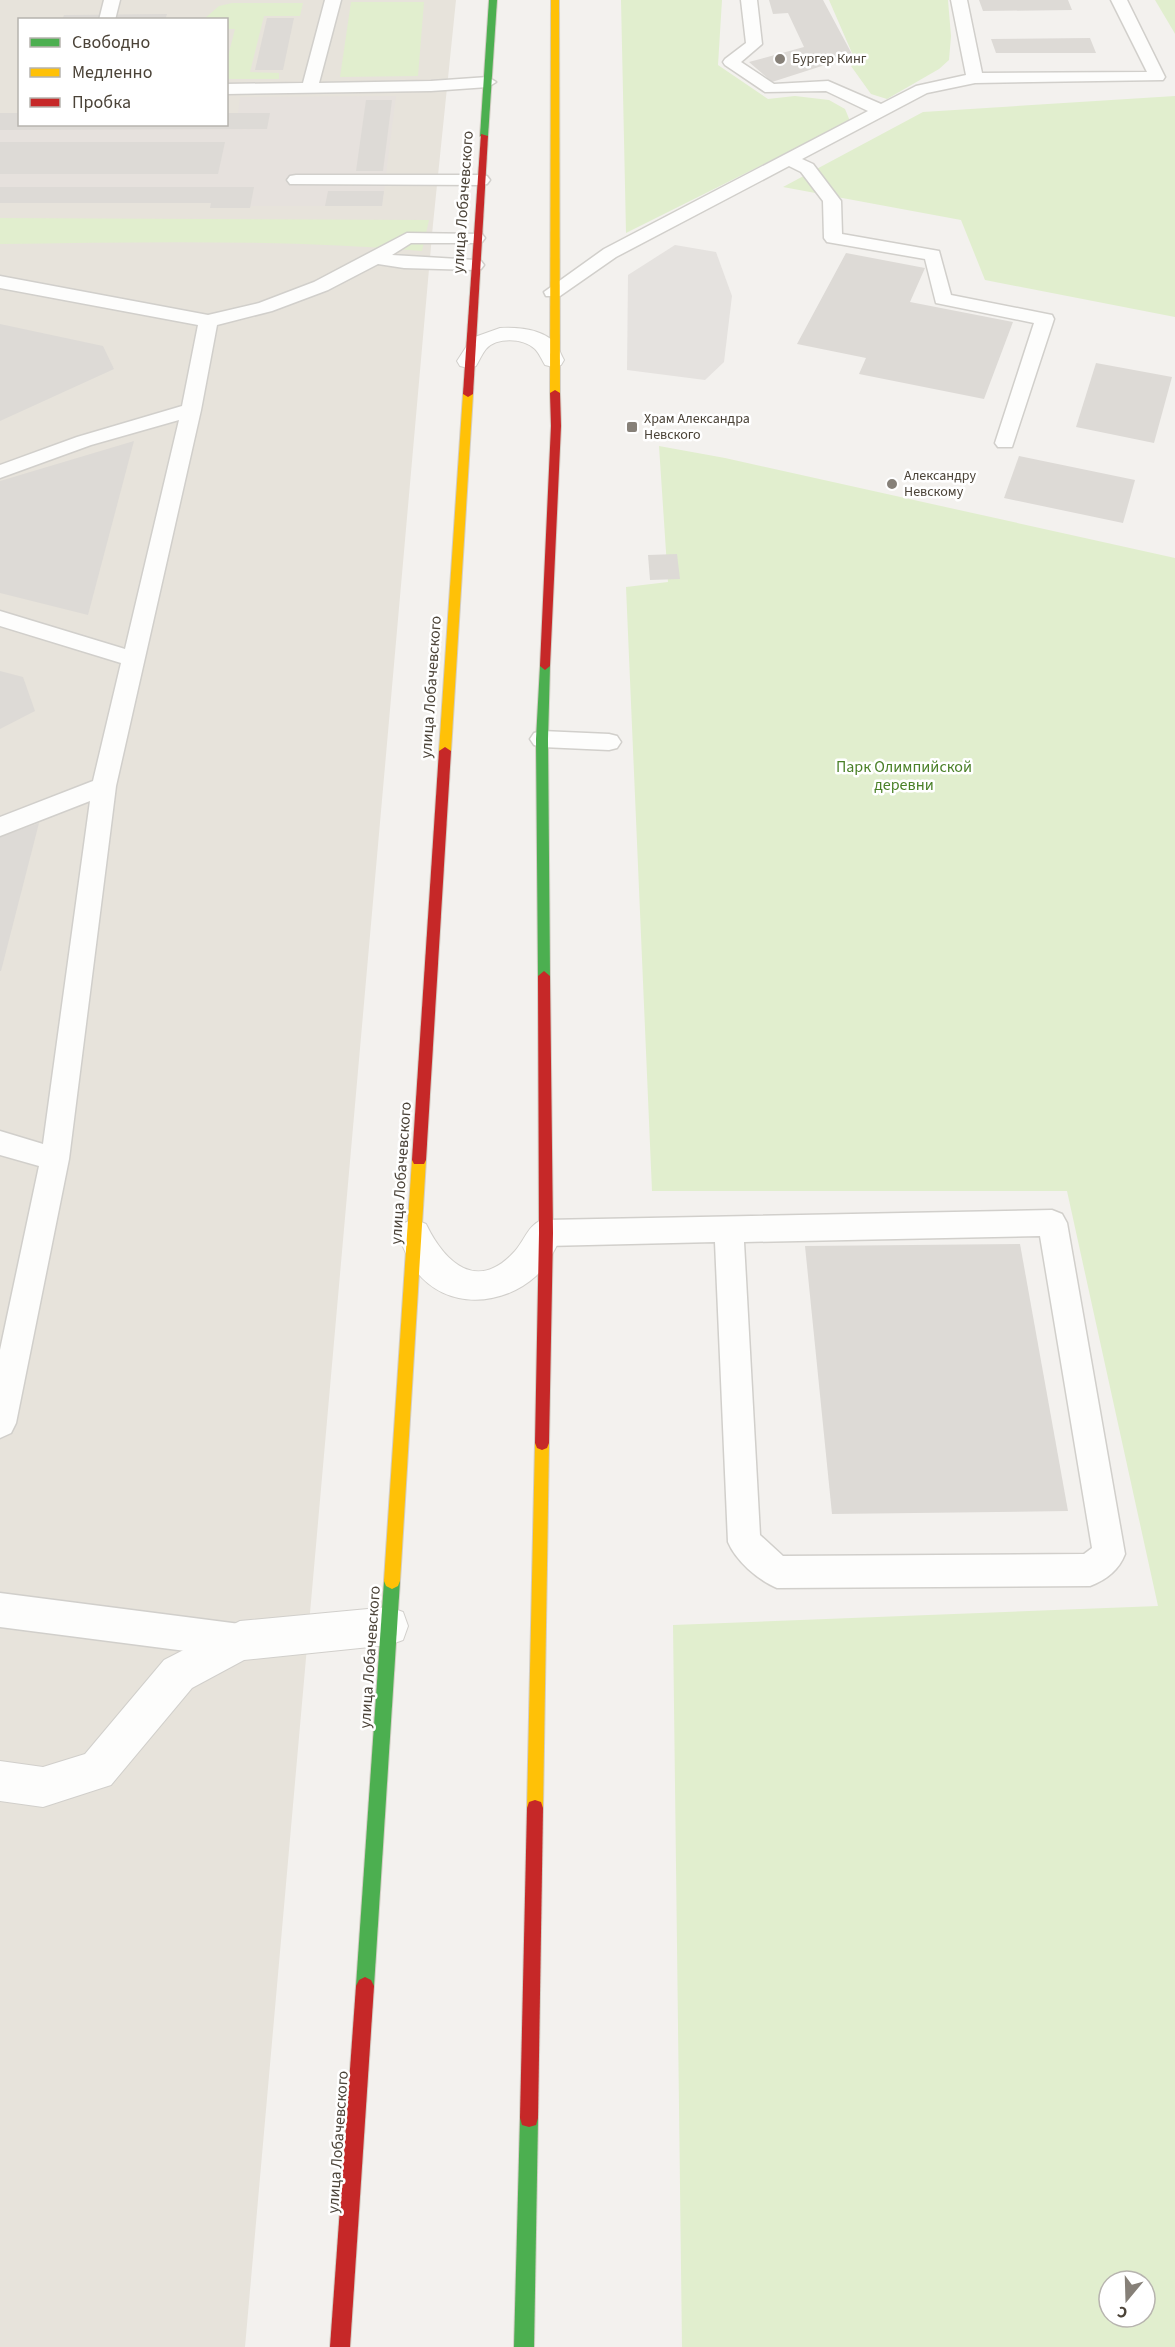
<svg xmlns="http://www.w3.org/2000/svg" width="1175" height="2347" viewBox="0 0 1175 2347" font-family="'Source Sans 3',sans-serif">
<rect width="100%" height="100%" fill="#f3f1ee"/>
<!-- residential -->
<path fill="#e7e3db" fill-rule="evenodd" d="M0 0H456L433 224 245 2347H0ZM20 20H226V124H20Z"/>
<!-- industrial -->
<polygon fill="#e6e1dd" points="396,96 382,206 251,206 250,208 210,208 210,203 0,203 0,113 19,113 20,124 226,124 227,113 238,113 240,97"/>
<!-- green -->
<g fill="#e1eece" fill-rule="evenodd">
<polygon points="621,0 722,0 718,65 768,99 795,96 829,100 845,109 850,121 626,233"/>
<polygon points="829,0 948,0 951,36 949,60 939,69 887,99 871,94 851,66 855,60"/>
<polygon points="1155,0 1175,0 1175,34 1174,32"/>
<polygon points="351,2 424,2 418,76 340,77"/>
<polygon points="232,3 303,3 300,16 264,16 250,72 279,73 279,79 227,79 227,60 235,29 227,29 226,20 204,19 219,6"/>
<polygon points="1175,96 1175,317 985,280 961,220 783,187 923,112"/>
<path d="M0 218 429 220 422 251C282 239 141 242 0 244Z"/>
<path d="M659 446 725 458 1175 558V2347H682L673 1625 1158 1606 1067 1191H652L626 587 668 582ZM1109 2281H1145V2317H1109Z"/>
</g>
<!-- parking -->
<polygon fill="#e5e2df" points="675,245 716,252 732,296 724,362 705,380 627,370 628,275"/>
<!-- building -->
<g fill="#dddad6">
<polygon points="769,0 823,0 853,56 772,82 749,62 804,47 788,13 773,14"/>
<polygon points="979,0 1068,0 1072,10 983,11"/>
<polygon points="167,14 165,20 62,20 64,15"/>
<polygon points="267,18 294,18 283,70 255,70"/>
<polygon points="1090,38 1096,53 996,53 991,39"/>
<polygon points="366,100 392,100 383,171 356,171"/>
<polygon points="0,113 20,113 20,124 226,124 226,113 270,113 267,129 0,130"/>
<polygon points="0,142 225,142 218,174 0,174"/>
<polygon points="0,187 254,187 250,208 210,208 211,203 0,203"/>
<polygon points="328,191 384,191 382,206 325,206"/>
<polygon points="846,253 925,268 910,302 1013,322 984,399 859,374 866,358 797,344"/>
<polygon points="0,324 103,346 114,369 0,421"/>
<polygon points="1096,363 1172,377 1154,443 1076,427"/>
<polygon points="134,441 88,615 0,593 0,481"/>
<polygon points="1019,456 1135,480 1123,523 1004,498"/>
<polygon points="677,554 680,579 650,580 648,555"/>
<polygon points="0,671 23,677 35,711 0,729"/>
<polygon points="39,823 1,971 0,971 0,837"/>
<polygon points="1020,1244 1068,1511 832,1514 805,1246"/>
</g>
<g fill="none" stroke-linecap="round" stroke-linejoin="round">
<defs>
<g id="lane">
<polygon points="104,0 120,0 115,20 99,20"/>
<polygon points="325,0 341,0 319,83 431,81 488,77 496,82 488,87 431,91 226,94 226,84 303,83"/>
<polygon points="741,0 757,0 762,44 741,62 774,84 828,81 881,104 916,86 966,75 951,0 967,0 982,73 1147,72 1111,0 1127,0 1165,77 1163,80 975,83 927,93 802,159 813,164 841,201 842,234 939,251 951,295 1052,315 1054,319 1012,447 998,447 995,443 1034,323 936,303 925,259 827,242 824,238 823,201 801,172 789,166 616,257 560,296 546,296 544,292 604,249 868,111 826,91 765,92 725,65 723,62 725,59 746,43"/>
<polygon points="296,175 481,175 487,176 490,180 487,184 481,185 290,184 287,180 290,176"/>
<polygon points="407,233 482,234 485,238 482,242 476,243 411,243 392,255 475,260 481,261 484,265 481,269 475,270 404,268 378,264 328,290 272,311 217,325 201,410 116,786 69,1159 16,1423 11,1433 0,1438 0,1350 39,1166 0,1155 0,1131 43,1144 90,801 0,836 0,817 93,781 121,663 0,626 0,611 125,649 179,420 91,445 0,478 0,465 77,437 182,406 198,325 0,288 0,276 208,315 259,303 314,282"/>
<polygon points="542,731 609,734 617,736 621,742 617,748 609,750 542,747 534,745 530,739 534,733"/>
<path d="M1052 1210 1062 1214 1067 1223 1125 1554C1119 1570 1106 1580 1090 1586L777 1588C758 1580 736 1561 728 1542L715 1242 546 1246 536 1242 531 1233 536 1224 546 1220ZM1040 1236 1092 1548 1084 1554 783 1556 760 1535 744 1242Z"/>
<polygon points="0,1593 240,1624 252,1629 257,1641 252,1653 240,1658 0,1627"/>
</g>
<g id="street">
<path d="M500 328C518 327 542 329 555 343 559 348 561 355 564 360L561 365 553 367 545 365C542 360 539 353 535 349 523 338 497 337 486 349 482 354 479 361 476 366L468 368 460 366 457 361 472 338Z"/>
<path d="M546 1218 558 1223 563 1233C556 1247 548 1265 536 1276 502 1307 446 1310 416 1271 408 1260 403 1246 397 1234L402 1224 414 1219 426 1224C445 1263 477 1293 515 1251 527 1237 527 1225 546 1218Z"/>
<polygon points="389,1607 403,1612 408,1626 403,1640 389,1645 244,1660 192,1688 111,1785 43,1807 0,1801 0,1761 43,1767 85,1754 164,1660 240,1621"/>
</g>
<g id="fast">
<polygon points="489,0 497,0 488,136 484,138 480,136"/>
<polygon points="545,662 550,666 548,739 550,976 544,981 538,976 536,739 540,666"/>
<polygon points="392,1573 398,1576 400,1581 374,1986 371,1992 365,1995 359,1992 356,1986 384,1581 386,1576"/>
<polygon points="529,2109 536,2111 538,2118 534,2347 514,2347 520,2118 522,2111"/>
</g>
<g id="slow">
<polygon points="551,0 559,0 560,393 555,396 550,393"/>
<polygon points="468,391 473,394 451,751 445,755 439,751 463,394"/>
<polygon points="419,1154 424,1156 426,1160 400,1581 398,1586 392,1589 386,1586 384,1581 412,1160 414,1156"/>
<polygon points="542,1436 547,1438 549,1443 543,1808 541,1814 535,1816 529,1814 527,1808 535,1443 537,1438"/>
</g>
<g id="jam">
<polygon points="481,134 488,136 473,394 468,397 463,394"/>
<polygon points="555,390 560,393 561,426 550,666 545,670 540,666 551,426 550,393"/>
<polygon points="445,747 451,751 426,1160 424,1164 414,1164 412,1160 439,751"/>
<polygon points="544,971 550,976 553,1233 549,1443 547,1448 542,1450 537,1448 535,1443 539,1233 538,976"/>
<polygon points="535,1800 541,1802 543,1808 538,2118 536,2125 529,2127 522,2125 520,2118 527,1808 529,1802"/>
<polygon points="365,1977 371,1980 374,1986 350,2347 330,2347 356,1986 359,1980"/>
</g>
</defs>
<!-- lane casing -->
<use href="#lane" stroke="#d1cfcb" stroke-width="3"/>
<!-- street casing -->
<use href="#street" stroke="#d1cfcb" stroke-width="2"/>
<!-- fast casing -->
<use href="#fast" stroke="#d3cec5" stroke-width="2"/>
<!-- slow casing -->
<use href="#slow" stroke="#d3cec5" stroke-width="2"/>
<!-- jam casing -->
<use href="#jam" stroke="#d3cec5" stroke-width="2"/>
<!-- lane -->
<use href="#lane" fill="#fdfdfc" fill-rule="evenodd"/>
<!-- street -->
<use href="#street" fill="#fdfdfc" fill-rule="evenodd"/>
<!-- fast -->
<use href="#fast" fill="#4caf50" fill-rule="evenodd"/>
<!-- slow -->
<use href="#slow" fill="#ffc107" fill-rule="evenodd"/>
<!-- jam -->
<use href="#jam" fill="#c62828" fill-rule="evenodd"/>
</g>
<!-- markers -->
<g fill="#868078" stroke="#fff" stroke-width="2">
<circle cx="780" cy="59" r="6"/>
<rect x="626" y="421" width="12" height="12" rx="3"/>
<circle cx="892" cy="484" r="6"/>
</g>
<g text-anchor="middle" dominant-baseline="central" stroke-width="5" stroke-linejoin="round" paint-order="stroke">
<!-- far-poi labels -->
<g font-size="14" fill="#4b4338" stroke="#fff" text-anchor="start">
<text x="792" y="59">Бургер Кинг</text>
<text x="644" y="419">Храм Александра<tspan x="644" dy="16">Невского</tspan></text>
<text x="904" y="476">Александру<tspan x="904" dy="16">Невскому</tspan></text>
</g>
<!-- street labels -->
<g font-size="16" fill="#4b4338" stroke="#fff">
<text transform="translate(463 202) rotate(-86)">улица Лобачевского</text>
<text transform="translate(431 687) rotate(-86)">улица Лобачевского</text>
<text transform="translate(401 1173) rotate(-86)">улица Лобачевского</text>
<text transform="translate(370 1657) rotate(-86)">улица Лобачевского</text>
<text transform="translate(338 2142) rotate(-86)">улица Лобачевского</text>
</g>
<!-- park labels -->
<g font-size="16" fill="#4a8028" stroke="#fff">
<text x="904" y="767">Парк Олимпийской<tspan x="904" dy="18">деревни</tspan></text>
</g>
</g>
<!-- legend -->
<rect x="18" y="18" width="210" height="108" fill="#ffffff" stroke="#b7b4af" stroke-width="1.5"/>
<rect x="30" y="38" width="30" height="9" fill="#4caf50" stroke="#b7b4af" stroke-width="1.5"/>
<text x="72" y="48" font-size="18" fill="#4b4338">Свободно</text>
<rect x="30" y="68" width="30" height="9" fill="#ffc107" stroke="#b7b4af" stroke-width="1.5"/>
<text x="72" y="78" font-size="18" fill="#4b4338">Медленно</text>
<rect x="30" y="98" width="30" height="9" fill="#c62828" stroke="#b7b4af" stroke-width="1.5"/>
<text x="72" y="108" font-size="18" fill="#4b4338">Пробка</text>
<!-- north arrow -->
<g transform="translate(1127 2299) rotate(199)"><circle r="28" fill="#ffffff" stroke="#b7b4af" stroke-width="1.5"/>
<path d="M0-4.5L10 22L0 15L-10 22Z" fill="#868078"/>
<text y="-9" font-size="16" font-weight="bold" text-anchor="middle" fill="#4b4338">С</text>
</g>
</svg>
